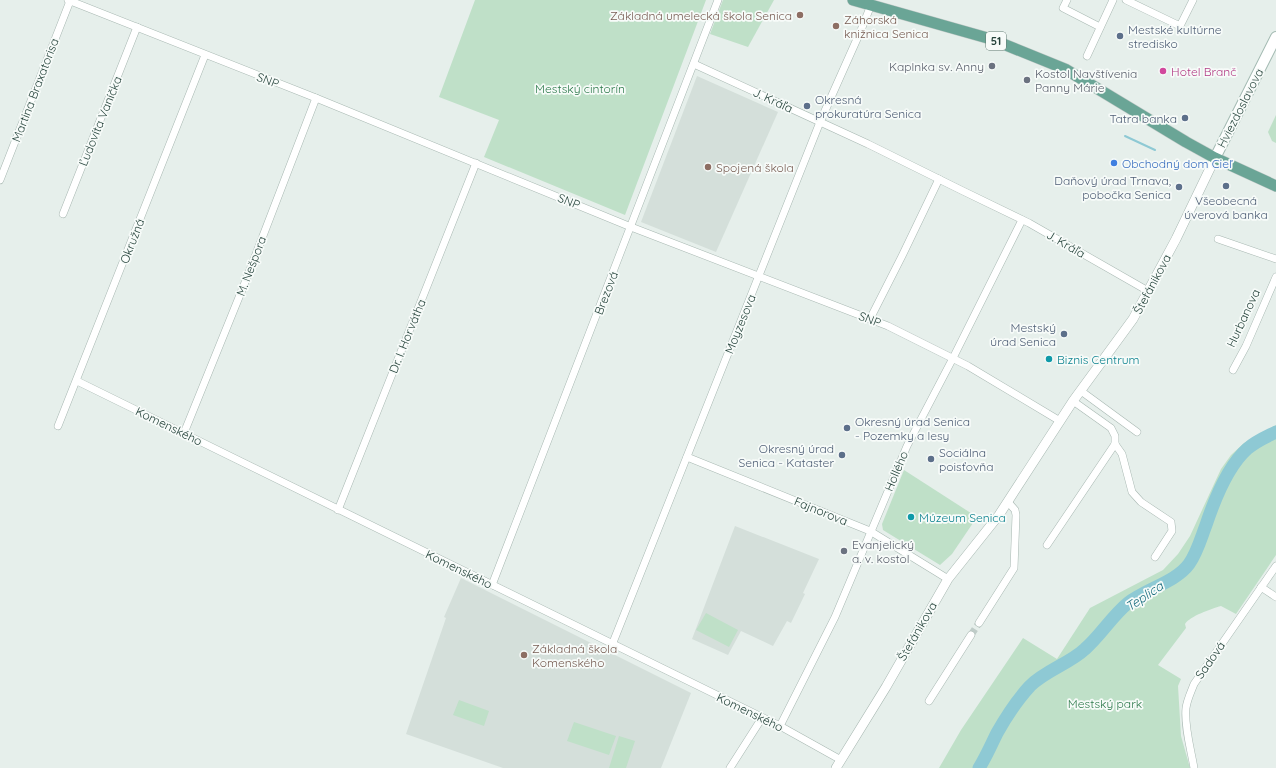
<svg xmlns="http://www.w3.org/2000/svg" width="1276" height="768" viewBox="0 0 1276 768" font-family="Quicksand,sans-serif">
<rect width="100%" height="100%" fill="#e6efeb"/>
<!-- built -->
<g fill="#d4dfda">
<polygon points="697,76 778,112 716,252 641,222"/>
<polygon points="735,526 819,559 803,593 805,594 791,623 787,621 773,646 741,631 728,655 692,639"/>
<polygon points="461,578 691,693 661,768 503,768 406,734 446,618 444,617"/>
</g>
<!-- green -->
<g fill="#bfe0c8">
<polygon points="475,0 706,0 625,215 484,157 499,120 439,97"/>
<polygon points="723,0 774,0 748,47 710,34"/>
<polygon points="1276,115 1276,143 1272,141 1268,132"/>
<path d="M1276 425V555L1236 614 1221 606C1211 609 1190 616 1185 624L1186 628 1158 665 1181 679 1178 686 1181 736 1190 768H939L961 730 1023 638 1057 659 1090 608 1163 570 1178 554 1190 536 1221 469 1231 455 1244 443Z"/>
<polygon points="904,470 977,517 952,554 940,565 883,530 882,524"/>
<polygon points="706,613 738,630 729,647 696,630"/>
<polygon points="459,700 489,711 484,726 453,715"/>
<polygon points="574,722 616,736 609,755 567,741"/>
<polygon points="619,736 635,741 626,768 609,768"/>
</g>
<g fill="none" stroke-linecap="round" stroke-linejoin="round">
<!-- stream -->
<polyline stroke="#8ec9d4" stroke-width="2" points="1125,136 1155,150"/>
<!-- river -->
<path stroke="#8ec9d4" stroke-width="13" d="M979 768C986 757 991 745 997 733 1006 717 1017 700 1030 686 1046 670 1069 664 1085 649 1101 635 1112 616 1128 603 1146 589 1176 582 1189 564 1197 553 1201 538 1206 525 1214 501 1228 466 1247 449 1256 441 1266 437 1276 432"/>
<!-- minor-tunnel -->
<polyline stroke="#bfccc8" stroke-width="7" stroke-dasharray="7 3.5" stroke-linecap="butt" points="971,635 979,623"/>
<defs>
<g id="minor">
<polyline points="68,0 316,98 631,227 888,326 968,366 1060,421"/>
<polyline points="1067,0 1063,8 1100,27"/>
<polyline points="1126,0 1180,26 1193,0"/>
<polyline points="1087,56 1113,0"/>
<polyline points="694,64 868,144 963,191 1029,223 1148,291"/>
<polyline points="0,180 70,1"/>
<polyline points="63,214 137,27"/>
<polyline points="1218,239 1276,259"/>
<polyline points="870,319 902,256 939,179"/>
<polyline points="1233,370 1246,346 1276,277"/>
<polyline points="77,381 780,726 841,760"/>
<polyline points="1081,391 1137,432"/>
<polyline points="1073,401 1111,428 1115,436 1115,444 1122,454 1132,492 1141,502 1171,522 1172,531 1155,557"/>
<polyline points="58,426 205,55"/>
<polyline points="184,433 246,280 316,98"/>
<polyline points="687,457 870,531 948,579"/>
<polyline points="338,510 476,163"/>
<polyline points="1047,545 1115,444"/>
<polyline points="492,585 718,0"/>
<polyline points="1261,587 1276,597"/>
<polyline points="979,623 1014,568 1016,515 1015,510 1008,502"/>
<polyline points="612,645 820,122 861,30 871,5"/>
<polyline points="929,701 971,635"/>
<polyline points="780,726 835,617 907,446 953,358 1022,220"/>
<polyline points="730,768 762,718"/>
<path d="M1194 768C1191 750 1184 726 1186 708 1187 700 1191 692 1194 684L1276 566"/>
</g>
<polyline id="tertiary" points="836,768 886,687 948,579 999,515 1073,401 1133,319 1176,239 1215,158"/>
<polyline id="secondary" points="1215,158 1276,37"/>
<polyline id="primary" points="853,0 991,39 1065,69 1186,142 1215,158 1276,186"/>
</defs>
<!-- minor casing -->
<use href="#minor" stroke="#a8b8b2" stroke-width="8"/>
<!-- tertiary casing -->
<use href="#tertiary" stroke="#a8b8b2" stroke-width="10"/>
<!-- secondary casing -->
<use href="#secondary" stroke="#a4bbb3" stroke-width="12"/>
<!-- primary casing -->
<use href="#primary" stroke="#c2cac8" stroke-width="12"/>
<!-- minor -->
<use href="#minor" stroke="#fff" stroke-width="7"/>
<!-- tertiary -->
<use href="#tertiary" stroke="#fff" stroke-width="9"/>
<!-- secondary -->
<use href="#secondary" stroke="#fff" stroke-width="10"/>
<!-- primary -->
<use href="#primary" stroke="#6aa596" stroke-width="11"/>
</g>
<!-- markers -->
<g fill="#8d6e63" stroke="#f7fbf9" stroke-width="1.5">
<circle cx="800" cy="15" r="4"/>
<circle cx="836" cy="26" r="4"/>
<circle cx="708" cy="167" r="4"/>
<circle cx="524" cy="655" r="4"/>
</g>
<g fill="#5c6f8a" stroke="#f7fbf9" stroke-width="1.5">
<circle cx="1120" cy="36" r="4"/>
<circle cx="807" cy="106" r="4"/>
<circle cx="1185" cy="118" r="4"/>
<circle cx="1226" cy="186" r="4"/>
<circle cx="1179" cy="187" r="4"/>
<circle cx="1064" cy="334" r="4"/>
<circle cx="847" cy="428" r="4"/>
<circle cx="842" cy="455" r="4"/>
<circle cx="931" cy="459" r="4"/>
</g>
<g fill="#6b7280" stroke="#f7fbf9" stroke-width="1.5">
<circle cx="992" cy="66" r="4"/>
<circle cx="1027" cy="80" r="4"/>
<circle cx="844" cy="551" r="4"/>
</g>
<circle fill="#d1479c" stroke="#f7fbf9" stroke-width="1.5" cx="1163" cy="71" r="4"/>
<circle fill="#3f7fe0" stroke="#f7fbf9" stroke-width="1.5" cx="1114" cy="163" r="4"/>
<g fill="#0f9aa8" stroke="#f7fbf9" stroke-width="1.5">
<circle cx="1049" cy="359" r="4"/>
<circle cx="911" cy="517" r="4"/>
</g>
<g text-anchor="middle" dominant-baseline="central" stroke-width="3.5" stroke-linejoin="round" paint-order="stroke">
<!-- shield labels -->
<rect fill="#f7fbf9" stroke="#637a73" stroke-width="1" x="986" y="32" width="20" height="18" rx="3"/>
<g font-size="11" font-weight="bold" fill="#24423a">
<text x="996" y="41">51</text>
</g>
<!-- education labels -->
<g font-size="12" fill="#785e54" stroke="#f7fbf9" text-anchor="start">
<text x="792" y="15" text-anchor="end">Základná umelecká škola Senica</text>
<text x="844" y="19">Záhorská<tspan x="844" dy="14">knižnica Senica</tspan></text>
<text x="716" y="167">Spojená škola</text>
<text x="532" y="648">Základná škola<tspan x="532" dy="14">Komenského</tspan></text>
</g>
<!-- service labels -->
<g font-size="12" fill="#4e5e75" stroke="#f7fbf9" text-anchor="start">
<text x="1128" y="29">Mestské kultúrne<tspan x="1128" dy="14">stredisko</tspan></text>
<text x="815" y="99">Okresná<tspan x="815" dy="14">prokuratúra Senica</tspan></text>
<text x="1177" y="118" text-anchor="end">Tatra banka</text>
<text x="1171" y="180" text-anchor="end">Daňový úrad Trnava,<tspan x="1171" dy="14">pobočka Senica</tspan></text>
<text x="1226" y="200" text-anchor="middle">Všeobecná<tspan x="1226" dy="14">úverová banka</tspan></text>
<text x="1056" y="327" text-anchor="end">Mestský<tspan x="1056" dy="14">úrad Senica</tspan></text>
<text x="855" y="421">Okresný úrad Senica<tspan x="855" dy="14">- Pozemky a lesy</tspan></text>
<text x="834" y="448" text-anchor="end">Okresný úrad<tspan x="834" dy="14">Senica - Kataster</tspan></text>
<text x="939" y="452">Sociálna<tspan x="939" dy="14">poisťovňa</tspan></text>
</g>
<!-- worship labels -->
<g font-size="12" fill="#5b616d" stroke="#f7fbf9" text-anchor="start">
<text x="984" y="66" text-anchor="end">Kaplnka sv. Anny</text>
<text x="1035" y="73">Kostol Navštívenia<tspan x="1035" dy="14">Panny Márie</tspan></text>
<text x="852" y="544">Evanjelický<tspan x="852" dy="14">a. v. kostol</tspan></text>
</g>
<!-- hotel labels -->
<g font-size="12" fill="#b23c85" stroke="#f7fbf9" text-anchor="start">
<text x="1171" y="71">Hotel Branč</text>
</g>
<!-- street labels -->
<g font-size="12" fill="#24423a" stroke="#f7fbf9">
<text transform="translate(268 80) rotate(21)">SNP</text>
<text transform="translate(35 90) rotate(-69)">Martina Braxatorisa</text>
<text transform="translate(773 100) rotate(25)">J. Kráľa</text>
<text transform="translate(1240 108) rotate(-63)">Hviezdoslavova</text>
<text transform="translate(100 121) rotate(-68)">Ľudovíta Vaníčka</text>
<text transform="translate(569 201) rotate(22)">SNP</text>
<text transform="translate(132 241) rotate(-69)">Okružná</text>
<text transform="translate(1066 244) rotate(30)">J. Kráľa</text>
<text transform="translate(251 266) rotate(-69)">M. Nešpora</text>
<text transform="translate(1152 284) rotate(-62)">Štefánikova</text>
<text transform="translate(606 293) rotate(-69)">Brezová</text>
<text transform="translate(1243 318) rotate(-65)">Hurbanova</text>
<text transform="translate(870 319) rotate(21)">SNP</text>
<text transform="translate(740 324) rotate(-68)">Moyzesova</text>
<text transform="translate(407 336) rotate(-68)">Dr. I. Horvátha</text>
<text transform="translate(169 426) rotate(26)">Komenského</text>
<text transform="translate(896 471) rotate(-67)">Hollého</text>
<text transform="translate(821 511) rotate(22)">Fajnorova</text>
<text transform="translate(459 569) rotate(26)">Komenského</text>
<text transform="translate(917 631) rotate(-60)">Štefánikova</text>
<text transform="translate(1210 660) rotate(-55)">Sadová</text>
<text transform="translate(750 712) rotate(26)">Komenského</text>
</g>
<!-- park labels -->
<g font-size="12" fill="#2d7a4b" stroke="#f7fbf9">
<text x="580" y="88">Mestský cintorín</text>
<text x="1105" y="703">Mestský park</text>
</g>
<!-- shop labels -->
<g font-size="12" fill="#366cbe" stroke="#f7fbf9" text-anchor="start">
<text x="1122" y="163">Obchodný dom Cieľ</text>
</g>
<!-- culture labels -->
<g font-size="12" fill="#0d838f" stroke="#f7fbf9" text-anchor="start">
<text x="1057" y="359">Biznis Centrum</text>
<text x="919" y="517">Múzeum Senica</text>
</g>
<!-- water labels -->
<g font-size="13" font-style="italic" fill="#1c6f80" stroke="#f7fbf9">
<text transform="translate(1144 596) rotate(-34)">Teplica</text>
</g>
</g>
</svg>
